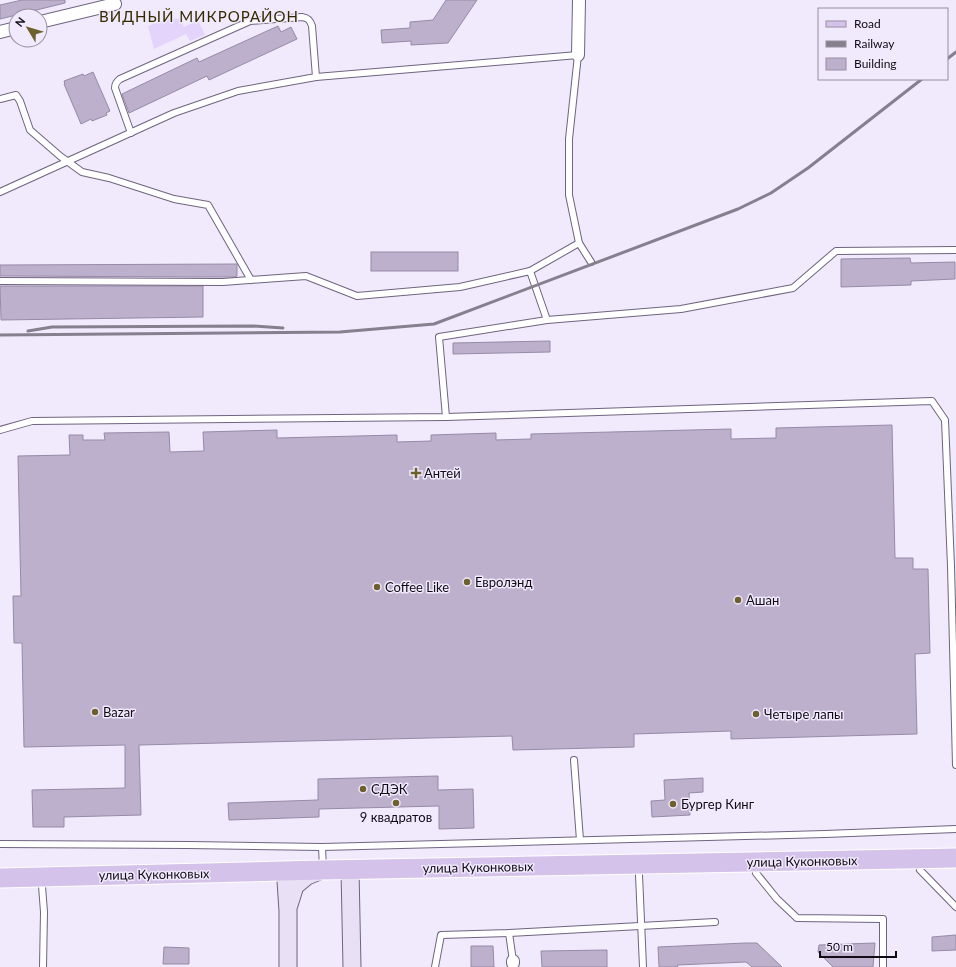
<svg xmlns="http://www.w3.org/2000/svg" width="956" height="967" viewBox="0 0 956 967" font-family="Lato,sans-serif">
<rect width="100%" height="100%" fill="#f1e9fc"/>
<!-- green -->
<polygon fill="#e4d4fb" points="170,18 180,19 184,27 198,20 205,35 190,41 186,34 154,49 148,26"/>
<!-- building -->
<g fill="#bcb0cd" stroke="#968ba7">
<polygon points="22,0 65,0 65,3 0,19 0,5"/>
<polygon points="446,0 477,0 448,43 411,45 411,41 382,43 381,30 410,28 410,22 433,20"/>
<polygon points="278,26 281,32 291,27 297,39 209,80 207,76 129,113 122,94 197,58 199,62"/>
<polygon points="93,72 110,111 106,113 107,115 92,121 91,119 81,124 64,84 65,84 64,81 83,74 84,76"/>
<rect x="371" y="252" width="87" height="19"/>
<polygon points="910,258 911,263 955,262 955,279 911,281 911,285 841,287 841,259"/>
<polygon points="237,264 237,276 234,277 203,277 0,276 0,265"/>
<polygon points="0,286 203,286 203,317 1,320"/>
<polygon points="550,341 550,352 453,354 453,343"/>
<polygon points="892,425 895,558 913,558 913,569 928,569 930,653 915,654 917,734 731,739 731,731 634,734 634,747 513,750 512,736 139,745 141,815 64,817 64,827 33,827 32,790 125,788 125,745 24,747 22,643 14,643 13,596 21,596 18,456 70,455 69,435 83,435 83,440 105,440 104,433 169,432 170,452 204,451 203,432 277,430 277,438 397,435 397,442 431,441 431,435 496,433 496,440 531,439 531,434 731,429 731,439 776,438 776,428"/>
<polygon points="438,776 438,790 473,789 474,828 439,829 439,806 319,809 319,817 229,820 228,803 318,800 318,779"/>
<polygon points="703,778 703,792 689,793 690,815 652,817 651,801 665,800 664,780"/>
<polygon points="956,935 956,950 932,951 932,937"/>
<polygon points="745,943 757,943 782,967 752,967 746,962 677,965 678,967 659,967 658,947"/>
<polygon points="875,943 873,967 833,967 818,952 819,945"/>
<polygon points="471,946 493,946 494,967 471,967"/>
<polygon points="164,947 189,948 189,964 163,964"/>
<polygon points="607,950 607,967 542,967 541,951"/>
</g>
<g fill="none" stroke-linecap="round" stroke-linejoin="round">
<defs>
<g id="lane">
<polyline points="0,99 16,95 20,101 30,130 60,156 82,172 109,178 174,199 208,205 251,280"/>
<path d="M131 133 115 88C115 84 116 82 120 79L250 21 302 17C308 18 310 20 312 26L316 77"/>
<polyline points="0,192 174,113 238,91 316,77 578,55 569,139 569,195 579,243 591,262"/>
<polyline points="530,271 579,243"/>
<polyline points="0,281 223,282 306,276 357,296 460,287 530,271 547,320"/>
<polyline points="446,417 932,401 945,420 951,566 956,765"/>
<polyline points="0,430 32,421 446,417 439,337 547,320 681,309 793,288 836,251 956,250"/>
<polyline points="574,760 580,840"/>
<polyline points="0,844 188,845 322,847 323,869"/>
<polyline points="322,847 825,834 956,829"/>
<polyline points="920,870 956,907"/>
<polyline points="756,873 777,899 797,918 883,919 883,967"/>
<polyline points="639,875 643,967"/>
<polyline points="42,886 44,912 43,967"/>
<polyline points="509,933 513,961"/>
<polyline points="435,967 441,935 509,933 715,922"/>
</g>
<g id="street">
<polyline points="40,22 115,4"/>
<polyline points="0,32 16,28"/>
<polyline points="578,55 579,0"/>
<polyline points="513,961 513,963"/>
</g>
<g id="secondary">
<polyline points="350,870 352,967"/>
<polyline points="286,881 288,911 288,967"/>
<polyline points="289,905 295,886 307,876 322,870"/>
</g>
<polyline id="primary" points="0,878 322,870 956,858"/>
</defs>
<!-- lane casing -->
<use href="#lane" stroke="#6f647f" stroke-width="8"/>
<!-- street casing -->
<use href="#street" stroke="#6f647f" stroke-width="14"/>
<!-- secondary casing -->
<use href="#secondary" stroke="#6f647f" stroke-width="19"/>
<!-- primary casing -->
<use href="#primary" stroke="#fff" stroke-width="21"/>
<!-- lane -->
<use href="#lane" stroke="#fff" stroke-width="6"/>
<!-- street -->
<use href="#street" stroke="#fff" stroke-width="12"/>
<!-- secondary -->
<use href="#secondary" stroke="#e9e0f5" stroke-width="17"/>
<!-- primary -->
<use href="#primary" stroke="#d4c2eb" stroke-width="19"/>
<!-- rail -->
<g stroke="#857f8e" stroke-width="3">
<polyline points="947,59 956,52"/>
<polyline points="28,331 52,327 253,326 283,328"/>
<polyline points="0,335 340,332 434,324 738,209 771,193 808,168 922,79"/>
</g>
</g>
<!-- markers -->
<g fill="#6e602d" stroke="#f1e9fc" stroke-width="1.5">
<path d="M414 467h4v4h4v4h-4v4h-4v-4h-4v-4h4z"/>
<circle cx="467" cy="582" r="4"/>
<circle cx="377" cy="587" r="4"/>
<circle cx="738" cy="600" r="4"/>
<circle cx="95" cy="712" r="4"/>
<circle cx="756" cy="714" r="4"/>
<circle cx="363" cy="789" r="4"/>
<circle cx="396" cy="803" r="4"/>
<circle cx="673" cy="804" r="4"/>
</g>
<g text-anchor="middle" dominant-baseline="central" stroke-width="3" stroke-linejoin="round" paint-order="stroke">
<!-- poi labels -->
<g font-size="13" fill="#100b15" stroke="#f1e9fc" text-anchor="start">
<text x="424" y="473">Антей</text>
<text x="475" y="582">Евролэнд</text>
<text x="385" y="587">Coffee Like</text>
<text x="746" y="600">Ашан</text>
<text x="103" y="712">Bazar</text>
<text x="764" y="714">Четыре лапы</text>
<text x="371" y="789">СДЭК</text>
<text x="681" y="804">Бургер Кинг</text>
<text x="396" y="817" text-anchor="middle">9 квадратов</text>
</g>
<!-- street labels -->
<g font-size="13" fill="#100b15" stroke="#f1e9fc">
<text transform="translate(802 861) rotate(-1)">улица Куконковых</text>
<text transform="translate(478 867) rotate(-1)">улица Куконковых</text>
<text transform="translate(154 874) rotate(-1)">улица Куконковых</text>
</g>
<!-- quarter labels -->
<g font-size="15" letter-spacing="1" fill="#342a00" stroke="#f1e9fc">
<text x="199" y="16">ВИДНЫЙ МИКРОРАЙОН</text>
</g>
</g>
<!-- legend -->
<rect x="818" y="8" width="130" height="72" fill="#f1e9fc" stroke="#9790a0"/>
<rect x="826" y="21" width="20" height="6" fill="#d4c2eb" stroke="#9790a0"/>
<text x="854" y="28" font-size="12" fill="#100b15">Road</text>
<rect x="826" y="41" width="20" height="6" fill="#857f8e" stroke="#9790a0"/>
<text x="854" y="48" font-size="12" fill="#100b15">Railway</text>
<rect x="826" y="58" width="20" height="12" fill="#bcb0cd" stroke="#9790a0"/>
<text x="854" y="68" font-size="12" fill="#100b15">Building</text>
<!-- north arrow -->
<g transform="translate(28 28) rotate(308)"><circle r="19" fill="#f1e9fc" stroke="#9790a0"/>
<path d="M0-3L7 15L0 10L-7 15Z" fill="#6e602d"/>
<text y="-6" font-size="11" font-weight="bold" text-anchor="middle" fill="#100b15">N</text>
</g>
<!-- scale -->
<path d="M820 951v6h76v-6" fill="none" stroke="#100b15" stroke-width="2"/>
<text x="826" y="951" font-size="12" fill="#100b15" stroke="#f1e9fc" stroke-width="3" paint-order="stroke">50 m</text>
</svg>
